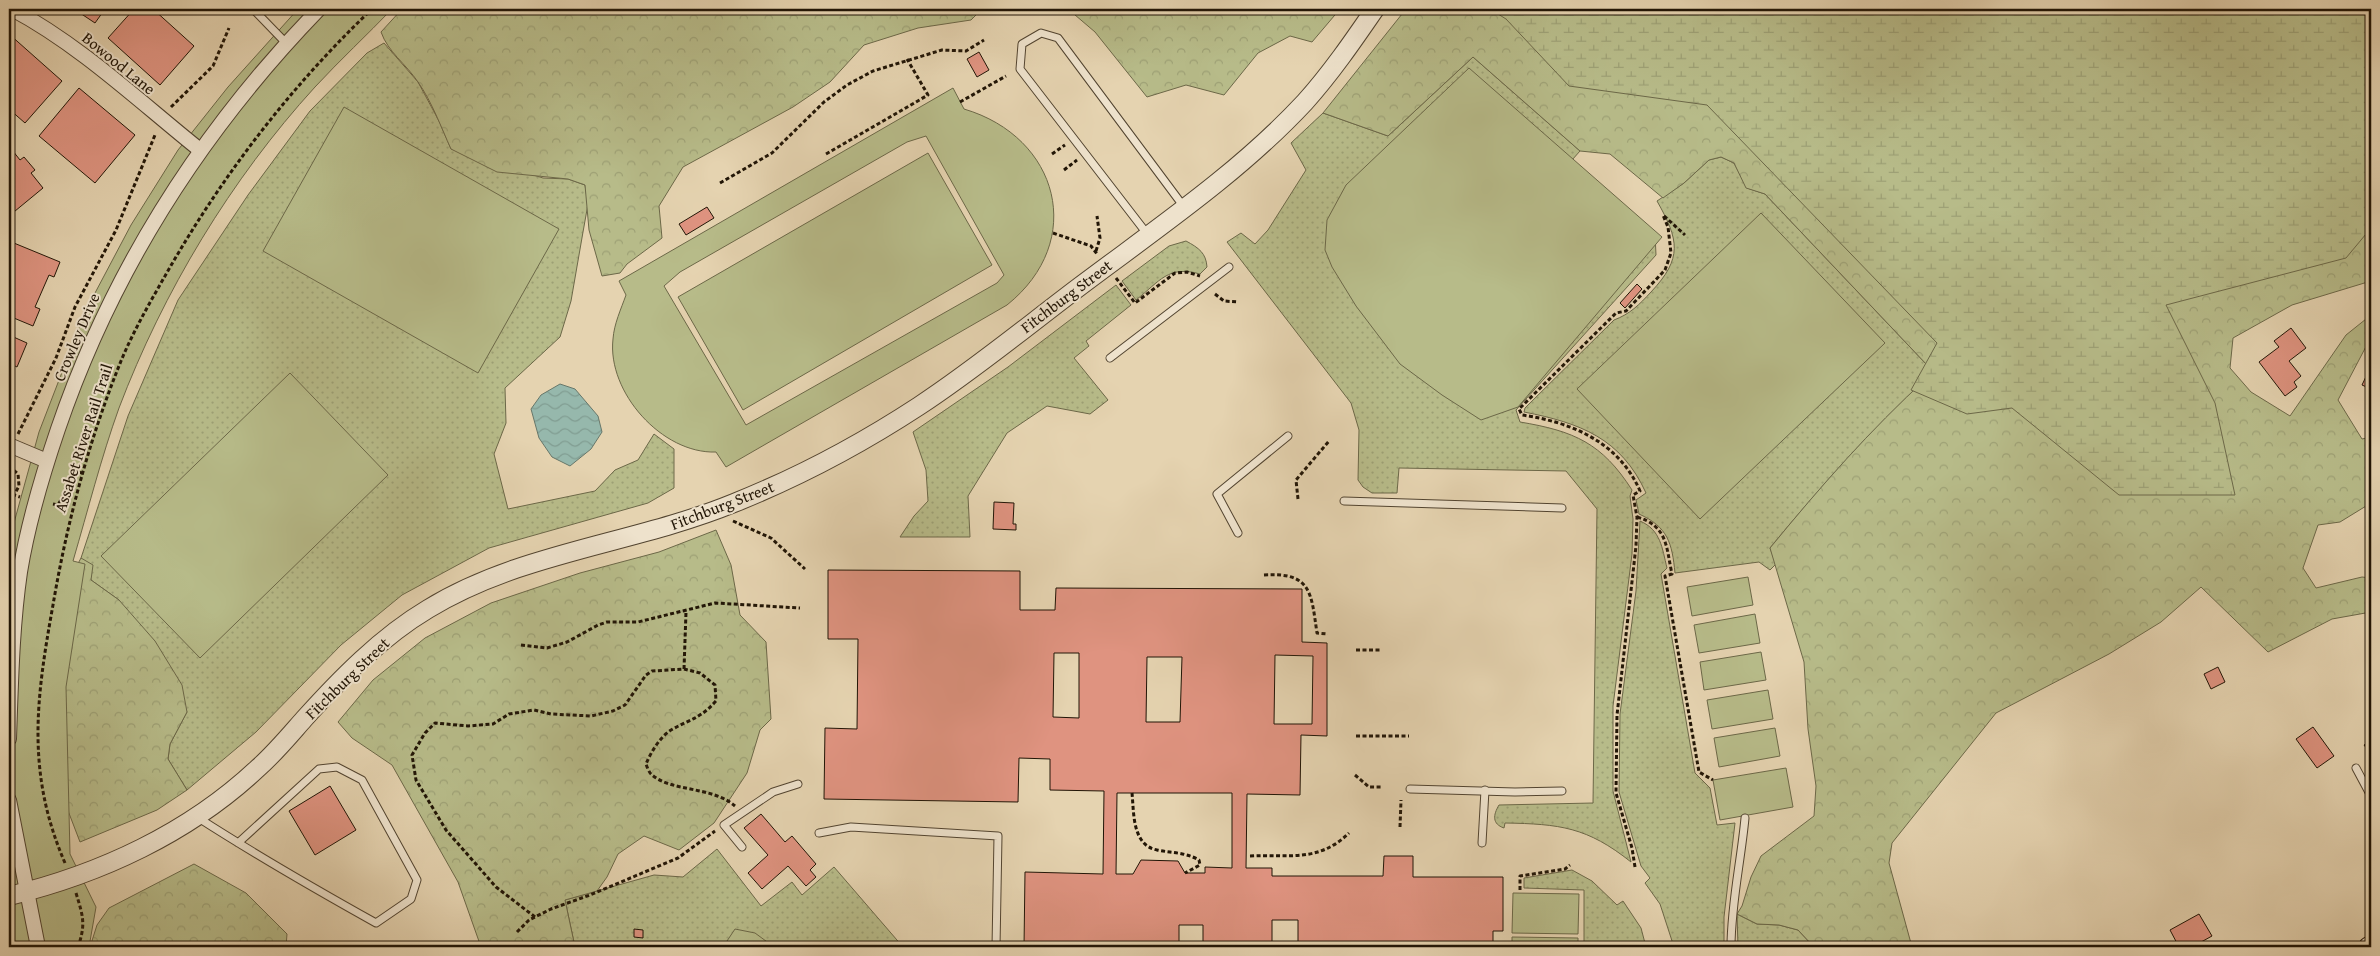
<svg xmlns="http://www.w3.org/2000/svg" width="2380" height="956" viewBox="0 0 2380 956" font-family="'Gentium Book Plus',serif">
<defs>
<pattern id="grass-dots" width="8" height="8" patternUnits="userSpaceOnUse" patternTransform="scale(1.25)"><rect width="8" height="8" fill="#b7bb89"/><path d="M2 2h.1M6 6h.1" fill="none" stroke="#9da075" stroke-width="1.8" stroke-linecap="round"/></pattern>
<pattern id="forest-crowns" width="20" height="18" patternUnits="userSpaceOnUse" patternTransform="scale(1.25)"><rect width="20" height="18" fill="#b7bb89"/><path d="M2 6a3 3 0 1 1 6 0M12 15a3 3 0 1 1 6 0" fill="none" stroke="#9da075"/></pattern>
<pattern id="wetland-marsh" width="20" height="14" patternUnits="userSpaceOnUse" patternTransform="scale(1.25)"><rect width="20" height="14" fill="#b7bb89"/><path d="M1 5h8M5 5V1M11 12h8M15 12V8" fill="none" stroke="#9da075"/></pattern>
<pattern id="water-waves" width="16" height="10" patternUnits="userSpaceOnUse" patternTransform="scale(1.25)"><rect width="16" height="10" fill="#96b8ac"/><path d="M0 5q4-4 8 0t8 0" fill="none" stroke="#819d92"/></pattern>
</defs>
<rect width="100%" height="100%" fill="#e5d3b0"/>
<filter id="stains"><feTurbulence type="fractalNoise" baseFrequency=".004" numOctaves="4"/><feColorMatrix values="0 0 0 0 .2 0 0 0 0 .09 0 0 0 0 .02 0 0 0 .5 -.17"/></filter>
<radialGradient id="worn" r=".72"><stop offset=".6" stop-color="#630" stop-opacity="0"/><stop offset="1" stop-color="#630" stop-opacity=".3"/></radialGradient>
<!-- grass -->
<g fill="url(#grass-dots)" stroke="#6c6848">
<polygon points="384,43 418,82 439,121 451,149 543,178 568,179 585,185 588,204 583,232 571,301 560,337 505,388 506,423 494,454 508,509 595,491 615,470 638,460 654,434 674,449 674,488 648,503 489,548 402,595 341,645 256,732 187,790 168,759 170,744 187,712 119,600 91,580 81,558 128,416 178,300 248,195 310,111 367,53"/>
<path d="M1473 57 1580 151 1572 160 1655 234 1656 255 1516 410 1520 422C1574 431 1602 443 1632 490L1630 496 1633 519 1632 554 1613 706V791L1631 862C1587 827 1560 824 1505 823L1504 828C1492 824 1493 815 1499 805L1593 803 1597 509 1566 471 1399 468 1397 493H1372L1363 487 1358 480 1359 430 1351 403 1227 242 1241 233 1255 244 1268 230 1306 170 1291 143 1323 113 1388 136Z"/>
<path d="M1721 157 1734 163 1747 188 1765 194 1928 366V377C1870 431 1821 486 1770 548L1776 564 1770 570 1759 562 1675 573C1672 543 1668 527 1639 514L1636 500 1646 493C1621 438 1580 423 1524 412L1525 408 1614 320C1630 314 1639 305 1651 292 1683 258 1679 240 1657 201L1684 183 1709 160Z"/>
<path d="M1186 241C1199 248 1206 253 1207 267L1200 274C1168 265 1160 281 1136 300L1122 281 1169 246Z"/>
<polygon points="1116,285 1131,305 1086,341 1089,346 1074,358 1108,400 1090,414 1047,406 1007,433 968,496 970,537 900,537 914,516 928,501 926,470 913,432 1008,367"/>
<path d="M1640 521C1661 530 1662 548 1667 568L1661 574 1695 773 1710 788 1717 825 1735 823 1724 917V947H1674L1660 904 1645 883 1650 878 1641 866 1619 792 1620 714 1636 591Z"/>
<polygon points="717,849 761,906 792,882 802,895 834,867 903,947 575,947 565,900 654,875 683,877"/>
<polygon points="1572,870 1592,881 1617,905 1623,901 1641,928 1646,947 1584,947 1584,890 1524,888 1524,878"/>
<polygon points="1737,914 1757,924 1779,925 1798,930 1814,947 1738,947"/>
</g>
<!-- forest -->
<g fill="url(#forest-crowns)" stroke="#6c6848">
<path d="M402 9H982L971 20 918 28 864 45 830 82 793 107 683 167 659 206 662 238 627 264 620 273 602 276 589 230 585 185 568 179 497 172 451 149C441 127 432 102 418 82 406 64 388 52 381 32Z"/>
<polygon points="1068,9 1340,9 1312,42 1290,36 1258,53 1224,95 1186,85 1147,97 1095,32"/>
<path d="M1406 9H2371V281L2292 305 2233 338 2230 368 2251 392 2290 416 2346 335 2371 315V337L2338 400 2362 439 2371 437V503L2340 522 2318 525 2303 568 2316 588 2362 577 2371 578V612L2332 619 2268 652 2201 587 2161 622 2109 654 1996 713 1892 843 1889 863 1912 947H1814L1798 930 1779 925 1757 924 1737 914 1742 906 1751 877 1761 856 1814 816 1816 786 1808 729 1804 662 1770 548C1821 486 1869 431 1928 377V366L1765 194 1746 188 1734 163 1721 157 1709 160 1684 183 1663 198 1610 154 1580 151 1473 57 1388 136 1323 113Z"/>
<polygon points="716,530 731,565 740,615 766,642 771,719 760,730 747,773 714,823 679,850 644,836 618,854 607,877 597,891 565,900 575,947 481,947 458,882 392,765 352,738 338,722 373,680 425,638 491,603 580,573 659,552"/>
<polygon points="81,558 93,565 91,580 119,600 155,641 182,685 187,712 170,744 168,759 187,790 157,810 80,842 62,795 56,704 74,571"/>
<polygon points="194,864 246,893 287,934 286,947 90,947 97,925 109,908"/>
</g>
<!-- wetland -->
<polygon fill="url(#wetland-marsh)" stroke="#6c6848" points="1490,9 1581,9 1592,14 1629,12 1632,9 2371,9 2371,228 2346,258 2166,305 2215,403 2235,495 2119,495 2012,408 1967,414 1911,390 1937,343 1707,105 1569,86 1506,19"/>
<!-- park -->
<g fill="#b7bb89" stroke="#6c6848" fill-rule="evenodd">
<path d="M298 9H392C367 35 340 60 315 87 231 179 163 292 119 408 101 458 88 510 73 561L85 564 66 687 70 854 96 907 89 947H9V541L39 432 86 310 131 225 178 150 228 87Z"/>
<polygon points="1469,68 1662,237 1518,407 1481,420 1442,395 1400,364 1356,306 1332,267 1325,250 1327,220 1346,185"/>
<path d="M953 88 964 109C1059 137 1087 241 1007 305L726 467 716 452C662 454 607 392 613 339 614 324 621 309 626 295L619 281ZM926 136 1004 275 997 283 746 425 664 286 680 272 907 142Z"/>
<polygon points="344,107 559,229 478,373 263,251"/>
<polygon points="928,153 992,265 743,410 678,297"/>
<polygon points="1761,213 1885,343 1700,519 1577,389"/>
<polygon points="290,373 388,475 200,658 101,556"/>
<polygon points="1748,577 1753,605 1692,616 1687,587"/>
<polygon points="1755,614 1760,643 1699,653 1694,625"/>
<polygon points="1761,652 1766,680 1704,690 1700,662"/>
<polygon points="1768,690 1773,719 1712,729 1707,700"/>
<polygon points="1775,728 1780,756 1719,767 1714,738"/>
<polygon points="1786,768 1793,807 1720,820 1713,780"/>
<polygon points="1513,893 1579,894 1578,934 1512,933"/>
<polygon points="735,929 755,933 774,947 723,947"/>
<polygon points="1512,937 1578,938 1578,947 1512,947"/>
</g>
<!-- water -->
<polygon fill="url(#water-waves)" stroke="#67776a" points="560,384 575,389 598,416 602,432 591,449 570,466 552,457 539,438 531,409 541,395"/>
<!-- building -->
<g fill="#df9380" stroke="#211506" fill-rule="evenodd">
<polygon points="74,9 105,9 95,23"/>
<polygon points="134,9 153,9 194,46 160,85 108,38"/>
<polygon points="9,34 62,81 25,123 9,109"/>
<polygon points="979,52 989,70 977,77 967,59"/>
<polygon points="79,88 135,135 95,183 39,136"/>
<polygon points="9,146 20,160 24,157 35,170 31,173 43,188 9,216"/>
<polygon points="707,207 714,218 686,235 679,224"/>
<polygon points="9,241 60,262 54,277 49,275 35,307 40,309 33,326 9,316"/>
<polygon points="1637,284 1642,289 1625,308 1620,303"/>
<polygon points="2291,328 2306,348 2289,361 2301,376 2294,382 2297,387 2285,396 2259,362 2279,347 2274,341"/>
<polygon points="9,335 27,343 17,367 9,363"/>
<polygon points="2371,366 2371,389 2362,385"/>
<polygon points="994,502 1014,503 1013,524 1016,524 1016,530 993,529"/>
<path d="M828 570 1020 571V610H1055L1056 588 1302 589V642L1327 643V736L1301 735 1300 795 1247 794 1246 868H1272V876H1383L1384 856H1413V877H1503V931H1493V947H1298V920H1272V947H1203V925H1179V947H1024L1025 872 1103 874 1104 791 1050 790V759L1019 758 1018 802 824 799 825 728 857 729 858 639H828ZM1054 653H1079V718L1053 717ZM1275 655 1313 656 1312 724H1274ZM1147 657H1182L1180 722H1146ZM1117 793H1232V868L1205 867V873H1185L1178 861 1141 860 1133 874H1116Z"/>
<polygon points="2218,667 2225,682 2211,689 2204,674"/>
<polygon points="2313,727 2334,756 2317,768 2296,739"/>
<polygon points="2371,741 2371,753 2370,753 2364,745"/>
<polygon points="330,786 356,830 315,855 289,811"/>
<polygon points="761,814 785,842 792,836 816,864 810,870 816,877 806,886 788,866 762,889 748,873 768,855 744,828"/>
<polygon points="2199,914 2212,936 2192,947 2179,947 2170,930"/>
<polygon points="634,929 643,930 643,938 634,937"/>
</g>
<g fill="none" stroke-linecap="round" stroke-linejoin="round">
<defs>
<g id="service">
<polyline points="253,9 286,43"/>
<polyline points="1148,235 1020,69 1022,44 1041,33 1058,38 1184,207"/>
<polyline points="1110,358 1229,267"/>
<polyline points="1344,501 1562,508"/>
<polyline points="1238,533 1217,494 1288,436"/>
<polyline points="2356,768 2371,796"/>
<polyline points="1410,789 1515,792 1562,791"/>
<path d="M197 817C256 855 315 889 376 923L411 899 417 880 362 780 337 767 319 769 238 843"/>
<polyline points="819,833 851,827 998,836 996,947"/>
<polyline points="1482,843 1485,790"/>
<polyline points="742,847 724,825 773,792 798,784"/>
<path d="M1731 947C1731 904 1741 861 1745 818"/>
</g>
<g id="minor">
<path d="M12 9C80 45 140 102 200 150"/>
<polyline points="9,445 47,461"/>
<path d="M9 739C11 683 12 627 20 572 28 523 42 476 58 429 113 268 201 131 319 9"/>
<polyline points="9,800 38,947"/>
</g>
<path id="tertiary" d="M9 896C100 874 189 833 258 768 275 753 289 736 304 719 340 679 381 637 428 609 521 552 634 544 734 503 799 477 861 444 919 406 974 370 1026 327 1079 287 1156 229 1239 173 1305 102 1331 73 1353 41 1375 9"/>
<polyline id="secondary" points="2369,947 2371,946"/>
</defs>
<!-- service casing -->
<use href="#service" stroke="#524430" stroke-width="9"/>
<!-- minor casing -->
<use href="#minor" stroke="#524430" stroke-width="16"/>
<!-- tertiary casing -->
<use href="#tertiary" stroke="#524430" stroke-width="20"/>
<!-- secondary casing -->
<use href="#secondary" stroke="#211506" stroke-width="22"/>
<!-- path -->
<g stroke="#211506" stroke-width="3" stroke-dasharray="4 2.5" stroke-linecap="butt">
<polyline points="960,102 1006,76"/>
<polyline points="171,107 213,66 229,28"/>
<polyline points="826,154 928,95 907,59"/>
<polyline points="1052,154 1065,145"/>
<polyline points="1064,170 1077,160"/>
<polyline points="720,183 772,153 824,102 847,85 873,71 942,50 966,51 984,40"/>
<polyline points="1053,233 1091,246 1097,254"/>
<polyline points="1096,251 1100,238 1097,216"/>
<polyline points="1116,278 1135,303 1175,273 1187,272 1200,276"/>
<polyline points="1215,294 1224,301 1238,302"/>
<polyline points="18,434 56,358 75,307 116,230 155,135"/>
<polyline points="9,466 18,474 19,486 14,495 20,497"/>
<polyline points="1298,499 1296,480 1329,441"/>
<polyline points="53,504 58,505 77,472 83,473"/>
<path d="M1637 517C1668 526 1666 547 1672 574L1665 576 1699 772 1713 780"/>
<polyline points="733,521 771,538 805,569"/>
<path d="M1264 575C1312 572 1311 593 1317 633L1328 634"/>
<polyline points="521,645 547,648 567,642 598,625 607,622 638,622 715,603 800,608"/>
<polyline points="1356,650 1381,650"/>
<polyline points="684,669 686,612"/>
<polyline points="1356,736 1409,736"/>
<polyline points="1355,775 1369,787 1381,787"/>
<path d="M1132 793C1134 813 1132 845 1157 850 1171 853 1185 852 1199 860L1200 865 1185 873"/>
<polyline points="1400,827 1401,800"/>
<path d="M1250 856C1289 854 1318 863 1349 833"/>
<path d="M65 863C26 773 36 699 53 605 67 522 89 440 121 361 133 332 149 304 165 276 221 177 290 87 372 9"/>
<path d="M1635 867 1632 848 1616 793 1617 715 1636 546 1637 517 1633 495 1640 491C1619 442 1571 422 1522 415L1519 409 1616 313 1626 311 1665 270 1671 253 1668 227 1663 215 1685 235"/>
<polyline points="1520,890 1520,876 1565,869 1570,865"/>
<path d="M76 893C83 916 86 924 78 947"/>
<path d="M535 917 496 887 446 830 416 780 412 755 425 733 435 723 468 726 493 724 509 714 534 710 551 714 591 716 613 711 625 705 646 675 652 671 684 669 700 673 715 685 716 701C700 719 690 719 671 730 660 737 651 752 646 764 647 767 649 772 651 774 670 792 712 786 735 806"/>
<polyline points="517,932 529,920 551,909 590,895 678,858 715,831"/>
</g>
<!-- service -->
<use href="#service" stroke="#eee2cc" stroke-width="7"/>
<!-- minor -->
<use href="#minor" stroke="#eee2cc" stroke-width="14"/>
<!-- tertiary -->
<use href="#tertiary" stroke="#eee2cc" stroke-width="18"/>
<!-- secondary -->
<use href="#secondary" stroke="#eee2cc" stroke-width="20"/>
</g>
<g text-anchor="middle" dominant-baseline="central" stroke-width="4" stroke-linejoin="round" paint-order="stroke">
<!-- street labels -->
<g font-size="16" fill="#211506" stroke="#eee2cc">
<text transform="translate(119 63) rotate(39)">Bowood Lane</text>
<text transform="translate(1066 296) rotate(-37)">Fitchburg Street</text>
<text transform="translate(76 337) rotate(-67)">Crowley Drive</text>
<text transform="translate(83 438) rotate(-72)">Assabet River Rail Trail</text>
<text transform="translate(722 505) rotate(-21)">Fitchburg Street</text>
<text transform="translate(347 678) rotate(-44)">Fitchburg Street</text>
</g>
</g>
<!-- margin -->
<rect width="2380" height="956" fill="none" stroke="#e5d3b0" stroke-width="30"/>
<rect x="10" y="10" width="2360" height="936" fill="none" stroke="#211506" stroke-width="2.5"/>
<rect x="15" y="15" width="2350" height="926" fill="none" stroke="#211506"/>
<rect width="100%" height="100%" filter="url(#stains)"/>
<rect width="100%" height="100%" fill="url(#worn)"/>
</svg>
